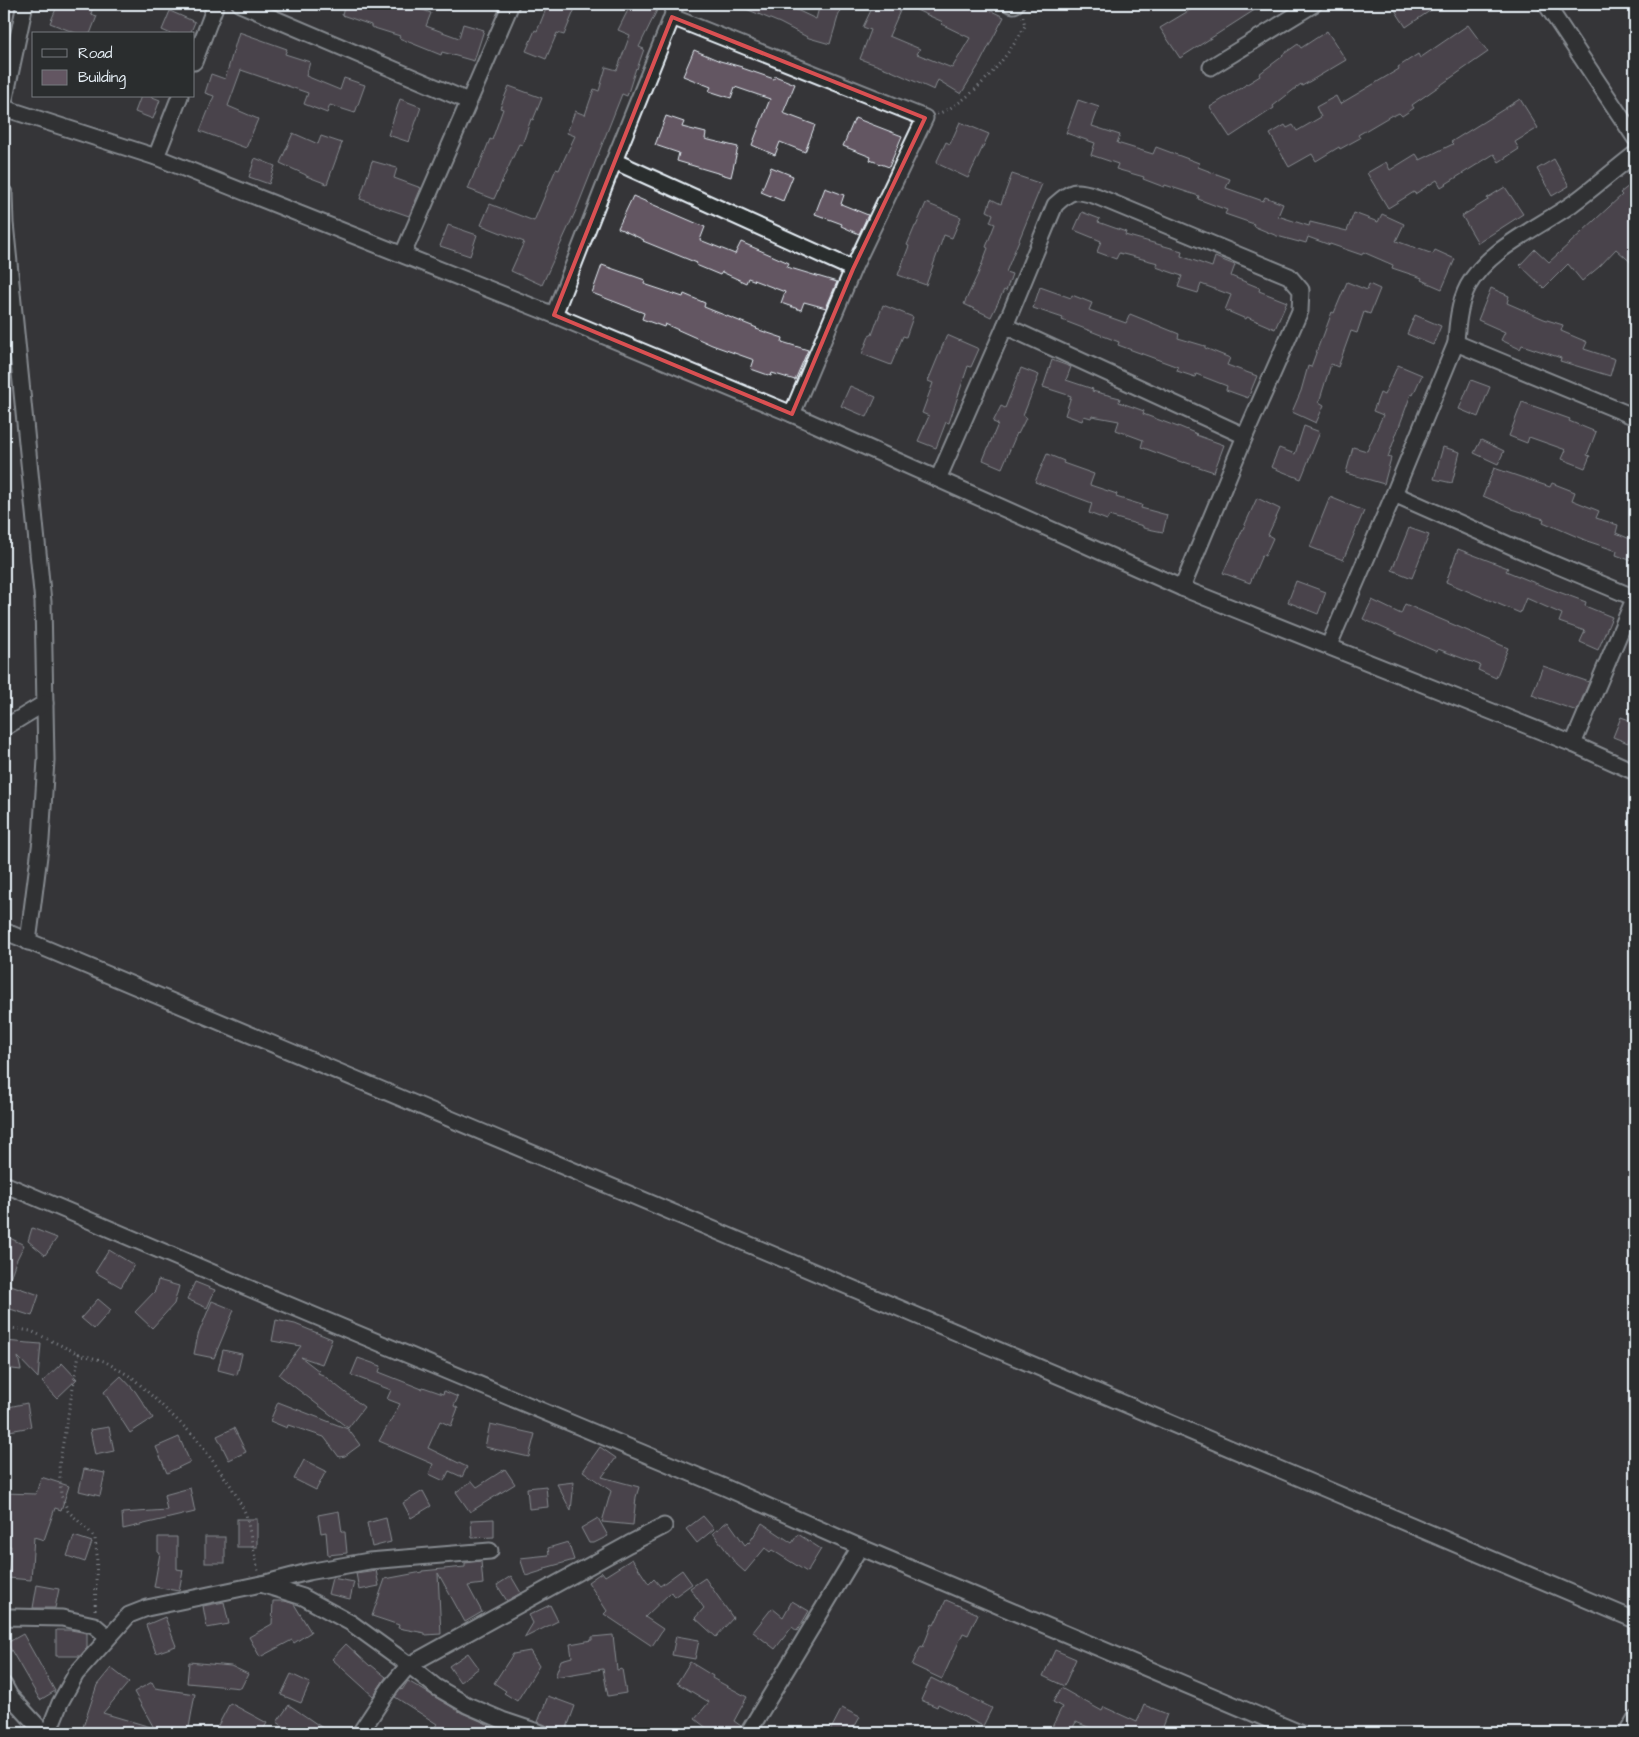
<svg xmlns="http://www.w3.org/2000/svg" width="1639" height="1737" viewBox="0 0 1639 1737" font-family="'Architects Daughter',sans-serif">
<rect width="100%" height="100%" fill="#353538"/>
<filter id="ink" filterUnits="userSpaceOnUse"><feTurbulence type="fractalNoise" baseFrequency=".02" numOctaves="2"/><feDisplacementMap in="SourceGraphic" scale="10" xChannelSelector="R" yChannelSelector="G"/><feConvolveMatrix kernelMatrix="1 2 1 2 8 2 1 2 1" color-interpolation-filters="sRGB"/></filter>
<g filter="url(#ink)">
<!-- building -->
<g fill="#635662" stroke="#e8f1f8">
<polygon points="58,4 94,4 91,14 97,16 90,34 78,34 50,23"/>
<polygon points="345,4 407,4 431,13 426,26 459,38 463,24 484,30 474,61 442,52 441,55 399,38 400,36 371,27 371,25 342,15"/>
<polygon points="548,4 577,4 564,35 557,33 546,59 526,51 535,30 537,31"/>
<polygon points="631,4 660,4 639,47 644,49 637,69 636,68 627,96 622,94 577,208 542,285 511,271 524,242 481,225 490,204 534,221 556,169 559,170 575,136 567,133 575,111 585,115 594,89 599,91 606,67 617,70 630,35 618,30"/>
<polygon points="734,4 784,4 816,19 820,4 840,10 830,44 809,38 780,23"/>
<polygon points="874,4 903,4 889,36 920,49 917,54 952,68 970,38 941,24 943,22 903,4 973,4 982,8 983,7 1004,17 979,65 961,94 938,80 934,90 887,69 860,59 871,30 863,27"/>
<polygon points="1200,4 1264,4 1180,58 1160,28"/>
<polygon points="1391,4 1440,4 1406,27"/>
<polygon points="170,11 195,22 190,34 171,34 162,30"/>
<polygon points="1468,25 1488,52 1412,105 1414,108 1402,116 1399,113 1393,116 1392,115 1358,135 1360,138 1340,149 1339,147 1316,161 1312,154 1289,167 1270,134 1285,125 1287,128 1293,125 1297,131 1321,117 1316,107 1336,96 1340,104 1399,69 1398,67 1418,54 1420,58"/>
<polygon points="1327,31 1346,60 1302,86 1301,84 1273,106 1274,108 1230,137 1210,107 1260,76 1259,74 1283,56 1282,55 1298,44 1301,48"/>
<polygon points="239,32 287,49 285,54 310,62 306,76 340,90 344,78 365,85 355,113 330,105 327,113 304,104 308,93 241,70 228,106 258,119 246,148 200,131 214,96 205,93 211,74 225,79"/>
<polygon points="694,50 720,61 742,67 742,68 774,79 775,76 795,84 783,113 815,125 805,152 780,142 775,155 752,145 770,99 735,87 731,98 709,91 711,87 683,76"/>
<polygon points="509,86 542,98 533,120 531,119 522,145 519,144 494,199 468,189 476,169 478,169 490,139 492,140 503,109 500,108"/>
<polygon points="141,96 150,96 160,100 153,119 135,112"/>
<polygon points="400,99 421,107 409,142 388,135"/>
<polygon points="1520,99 1538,128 1515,142 1519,149 1499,162 1494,154 1441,187 1437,180 1415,194 1414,192 1388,208 1367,173 1386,162 1390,170 1416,154 1420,160 1453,144 1451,142"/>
<polygon points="1078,100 1099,107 1092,126 1120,135 1117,143 1153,154 1156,147 1199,163 1198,167 1230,179 1226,188 1263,201 1265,197 1283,204 1278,216 1309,226 1310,222 1347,231 1354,213 1378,222 1382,214 1404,224 1396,241 1433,254 1435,250 1455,259 1442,289 1421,280 1422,278 1392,268 1393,265 1363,252 1362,255 1330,244 1330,245 1308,237 1306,243 1299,241 1299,242 1277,236 1253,226 1254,224 1225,214 1227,210 1198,199 1199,196 1165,185 1164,187 1143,179 1144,177 1116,169 1118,164 1091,155 1095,143 1066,133"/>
<polygon points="666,116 684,122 682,127 706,133 705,139 738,147 731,177 677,161 679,153 655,145"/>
<polygon points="855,118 902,136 889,167 870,160 871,157 843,146"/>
<polygon points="960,122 989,134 968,178 936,163 946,142 950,144"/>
<polygon points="293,133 318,144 321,136 342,143 327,184 306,176 306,175 280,163"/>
<polygon points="255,158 275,166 269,184 249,177"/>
<polygon points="1554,159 1569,186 1552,196 1537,169"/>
<polygon points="372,161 397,168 394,178 421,188 409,216 360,199"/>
<polygon points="771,167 793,176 783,201 761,192"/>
<polygon points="1012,174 1042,184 1006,272 1012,274 1006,291 1004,290 991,317 964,304 978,274 988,248 986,247 995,224 990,222 993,214 987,211 991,199 1001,204"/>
<polygon points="1635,181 1635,266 1616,249 1599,267 1582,281 1568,264 1544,288 1520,265 1535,249 1549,262 1569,244 1622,195 1620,193"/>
<polygon points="1505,187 1523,214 1478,243 1462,216 1488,200 1487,198"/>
<polygon points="825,188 844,195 841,204 868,215 859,234 841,226 842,224 815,214"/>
<polygon points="633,196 705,227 700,240 735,254 741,242 789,263 787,267 837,282 826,308 804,302 801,310 781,303 785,292 748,278 746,283 722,272 720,275 696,265 697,263 643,241 644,240 618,228"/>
<polygon points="926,203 961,217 952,238 944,235 926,285 898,275 909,246 907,245 915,226 916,226"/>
<polygon points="1082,212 1100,219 1098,222 1126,232 1125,235 1182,251 1181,256 1212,267 1215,257 1235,265 1231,276 1260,288 1259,291 1287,302 1275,329 1247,317 1246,319 1225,310 1231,295 1201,284 1198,293 1178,287 1182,276 1156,267 1158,263 1119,253 1116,259 1097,252 1101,241 1074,230"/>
<polygon points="448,225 477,235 470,256 440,246"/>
<polygon points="602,265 645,280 644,284 683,297 684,294 705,303 704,307 757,328 756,329 783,338 782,342 808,350 795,380 772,373 771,376 751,369 754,360 712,345 665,324 664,327 642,319 644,313 592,293"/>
<polygon points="1347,282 1367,290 1369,284 1380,289 1370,314 1364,312 1357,333 1351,331 1338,367 1331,364 1319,402 1324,405 1316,423 1292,412 1301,391 1308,366 1311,367 1321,339 1322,339 1332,312 1334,313"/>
<polygon points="1040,287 1071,298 1072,295 1092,303 1089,310 1126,323 1130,314 1179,334 1178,338 1205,346 1205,348 1230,358 1227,365 1257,376 1248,398 1226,390 1227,386 1196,374 1195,377 1177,371 1178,367 1118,345 1119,342 1062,320 1063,318 1033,308"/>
<polygon points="1491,288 1509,296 1507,303 1544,319 1563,325 1561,331 1587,342 1584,349 1615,359 1610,376 1560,361 1561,358 1522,345 1520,349 1501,340 1505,332 1478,320"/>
<polygon points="883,305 913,317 906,337 903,336 891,365 862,354 870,334 872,335"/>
<polygon points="1415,315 1441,326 1433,345 1407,334"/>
<polygon points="947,335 979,349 971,367 968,366 949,423 946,422 936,448 918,441 929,416 922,413 933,383 928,381"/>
<polygon points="1052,360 1071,367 1066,380 1093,389 1092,391 1120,398 1119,402 1144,411 1143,414 1178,427 1178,426 1197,434 1196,435 1224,445 1214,472 1184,462 1184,463 1141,447 1143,440 1116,430 1119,421 1092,416 1091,418 1084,416 1082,421 1065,415 1071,396 1043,387"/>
<polygon points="1398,365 1422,375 1413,395 1411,394 1388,457 1391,458 1384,484 1346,473 1353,447 1367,451 1383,415 1373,411 1380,393 1384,395"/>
<polygon points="1021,368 1039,375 1023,416 1026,418 1018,434 1017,433 1002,468 983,460 998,424 993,422 1001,406 1005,408"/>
<polygon points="1471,380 1490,387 1478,417 1459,409"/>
<polygon points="850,386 876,397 867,417 841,406"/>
<polygon points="1522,402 1570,419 1569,421 1596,432 1587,455 1590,456 1585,468 1562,459 1566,450 1529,437 1527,443 1509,436"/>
<polygon points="1304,426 1320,432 1301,479 1271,467 1279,448 1295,454"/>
<polygon points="1481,440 1504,451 1498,464 1474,453"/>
<polygon points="1443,447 1460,452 1452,483 1434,479"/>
<polygon points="1047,454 1064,461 1063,463 1094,474 1090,485 1117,494 1116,497 1142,505 1141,508 1167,515 1163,532 1143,528 1143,526 1109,516 1107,520 1089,513 1092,503 1035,482"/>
<polygon points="1494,468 1550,487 1552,483 1575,492 1572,500 1599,511 1596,518 1618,525 1616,533 1635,541 1635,562 1616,555 1617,551 1587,541 1543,522 1544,519 1511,509 1511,508 1483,496"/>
<polygon points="1330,497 1364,511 1343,560 1310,547"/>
<polygon points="1257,498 1280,509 1268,535 1273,538 1265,556 1262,555 1250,583 1223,573"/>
<polygon points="1409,528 1429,535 1412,578 1392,570"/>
<polygon points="1458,549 1508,568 1506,571 1540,585 1586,602 1585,606 1612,617 1598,650 1580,642 1585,631 1559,622 1562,614 1526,598 1520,613 1446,582"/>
<polygon points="1296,581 1326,592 1318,614 1288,602"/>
<polygon points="1372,600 1401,614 1405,604 1508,648 1496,678 1478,670 1480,665 1438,649 1437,652 1363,619"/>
<polygon points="1543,666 1589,682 1577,711 1532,695"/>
<polygon points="1621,717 1635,722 1628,743 1613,737"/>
<polygon points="32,1228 57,1238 45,1255 28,1241"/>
<polygon points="4,1235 24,1245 16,1261 8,1284 39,1295 32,1316 4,1307"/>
<polygon points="109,1250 134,1265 121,1287 95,1272"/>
<polygon points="158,1280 179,1286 174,1304 152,1328 135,1312 155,1291"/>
<polygon points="195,1282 215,1290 207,1308 187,1299"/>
<polygon points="98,1299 111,1310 94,1329 81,1318"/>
<polygon points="212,1301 234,1310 214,1358 194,1354 198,1335"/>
<polygon points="276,1320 295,1324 332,1339 322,1364 301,1357 319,1371 318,1373 323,1375 364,1407 348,1428 279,1375 301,1346 272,1341"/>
<polygon points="4,1341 41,1344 38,1378 18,1357 21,1370 4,1368"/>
<polygon points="223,1350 242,1354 237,1375 218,1370"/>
<polygon points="358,1358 381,1366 379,1372 422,1389 423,1387 443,1394 444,1391 458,1397 454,1406 458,1408 451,1426 440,1421 428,1448 467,1467 462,1477 449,1471 444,1481 429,1474 433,1464 379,1441 400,1404 387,1399 391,1390 351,1375"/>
<polygon points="62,1363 77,1379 57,1398 42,1382"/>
<polygon points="121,1376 135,1391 153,1418 130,1433 104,1392"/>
<polygon points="278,1402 348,1429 360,1445 345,1456 339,1457 324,1437 288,1425 287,1428 270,1421"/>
<polygon points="27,1403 31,1427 4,1432 4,1408"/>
<polygon points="490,1424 535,1434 529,1457 485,1447"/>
<polygon points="109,1427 114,1451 95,1455 90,1430"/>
<polygon points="234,1428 246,1452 229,1460 217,1436"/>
<polygon points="179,1437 190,1462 167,1473 156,1447"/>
<polygon points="600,1447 616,1458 602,1477 639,1487 636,1497 633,1525 602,1522 611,1491 583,1471"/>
<polygon points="304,1460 326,1471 316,1490 294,1479"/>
<polygon points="84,1469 105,1473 100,1496 79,1491"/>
<polygon points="505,1469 515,1484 470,1512 456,1492 472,1481 477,1487"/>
<polygon points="41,1477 69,1486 61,1510 55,1508 44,1540 34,1537 31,1580 8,1578 11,1546 4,1546 5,1512 4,1512 4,1493 36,1494"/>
<polygon points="574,1482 571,1511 557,1484"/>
<polygon points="546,1486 548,1507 529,1509 527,1488"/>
<polygon points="190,1488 195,1512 123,1529 122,1513 167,1510 164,1495"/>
<polygon points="423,1491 431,1506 411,1518 403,1503"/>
<polygon points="339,1511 342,1532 345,1532 347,1553 328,1555 326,1532 321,1533 318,1515"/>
<polygon points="703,1516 714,1529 697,1543 686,1529"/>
<polygon points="386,1518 391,1542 372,1547 367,1523"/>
<polygon points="598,1518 608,1536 594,1543 589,1543 581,1528"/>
<rect x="237" y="1519" width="20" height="28"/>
<polygon points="494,1519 494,1537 472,1538 471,1520"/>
<polygon points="728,1521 745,1545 748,1542 749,1543 762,1523 792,1543 798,1534 821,1549 807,1572 772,1550 770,1552 765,1548 745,1572 736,1564 713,1533"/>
<polygon points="74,1536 92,1542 85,1562 67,1556"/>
<polygon points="158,1537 177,1537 177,1569 183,1570 179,1591 154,1587 160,1553 158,1553"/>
<rect x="205" y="1537" width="20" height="26"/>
<polygon points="568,1542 574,1560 545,1568 545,1570 526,1576 520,1558 549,1555 548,1548"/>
<polygon points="632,1559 649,1584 654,1579 660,1586 682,1570 692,1584 674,1597 671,1592 645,1617 663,1629 652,1646 604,1614 607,1611 588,1582 602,1572 605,1576"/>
<polygon points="481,1561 483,1584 468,1586 482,1612 465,1622 438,1573 441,1634 425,1635 425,1633 398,1628 399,1625 372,1616 385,1579 422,1572 422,1571 465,1567 465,1563"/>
<polygon points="376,1570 379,1586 359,1590 356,1573"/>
<polygon points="511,1576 521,1593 507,1601 497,1585"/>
<polygon points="332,1578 354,1582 350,1599 328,1594"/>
<polygon points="705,1578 733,1618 716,1637 695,1618 704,1608 690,1588"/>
<polygon points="37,1585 59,1589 55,1608 33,1608"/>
<polygon points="946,1600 978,1614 968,1635 963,1633 942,1679 912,1665 921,1646 923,1647 932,1624 934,1625"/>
<polygon points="273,1601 285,1601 294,1604 311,1632 294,1643 292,1640 260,1657 249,1637 272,1624"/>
<polygon points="792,1601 809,1611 797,1631 792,1627 775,1649 753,1632 772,1608 783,1617"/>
<polygon points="224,1602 229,1624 207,1628 203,1606"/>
<polygon points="550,1605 558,1621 524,1638 533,1623 529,1615"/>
<polygon points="165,1617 176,1646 156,1653 146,1625"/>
<polygon points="56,1630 71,1630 87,1633 87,1648 80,1656 56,1656"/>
<polygon points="23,1634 55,1691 40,1700 7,1643"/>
<polygon points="613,1635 617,1670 622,1669 626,1693 608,1696 603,1669 555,1677 561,1660 572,1657 570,1644 592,1640 592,1637"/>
<polygon points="676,1636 699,1640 695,1659 672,1655"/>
<polygon points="346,1644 370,1666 371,1665 386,1677 373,1696 332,1659"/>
<polygon points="1055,1650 1076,1659 1064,1686 1043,1676"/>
<polygon points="530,1651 539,1666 517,1701 504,1693 506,1691 494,1683 513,1654"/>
<polygon points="468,1653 479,1668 460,1682 449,1666"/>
<polygon points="189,1662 231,1666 248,1674 241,1688 187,1683"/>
<polygon points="690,1662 713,1676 712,1678 747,1697 734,1721 741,1726 739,1733 713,1733 695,1719 709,1702 677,1683"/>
<polygon points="111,1668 129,1682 103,1713 154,1728 134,1692 152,1682 155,1688 195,1694 188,1733 101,1733 89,1729 86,1733 81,1733 97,1685"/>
<polygon points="291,1674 310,1683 301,1703 281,1695"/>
<polygon points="931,1678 992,1708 983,1726 938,1704 937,1707 921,1700"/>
<polygon points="408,1681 462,1713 485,1723 501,1733 431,1733 437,1724 395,1697 401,1689 402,1690"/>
<polygon points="1061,1688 1102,1711 1104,1707 1137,1722 1144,1705 1167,1714 1160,1732 1163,1733 1102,1733 1076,1722 1070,1733 1049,1733 1062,1707 1053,1702"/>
<polygon points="548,1696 575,1706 565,1733 550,1733 548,1726 538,1722"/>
<polygon points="230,1703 267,1723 261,1733 214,1733"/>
<polygon points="289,1705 330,1733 294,1733 277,1722"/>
<polygon points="842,1708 860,1717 851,1733 829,1733"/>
</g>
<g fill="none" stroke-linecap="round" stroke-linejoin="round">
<defs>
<g id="minor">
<polyline points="240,4 468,101"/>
<polyline points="1010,4 1014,5 1016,4"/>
<polyline points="1546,4 1635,138"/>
<polyline points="672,17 925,118 853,269 792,414"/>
<polyline points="194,62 216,4"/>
<polyline points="1211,67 1314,4"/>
<polyline points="4,103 25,4"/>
<polyline points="4,108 156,157 554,315 792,414 1182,588 1573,744 1635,772"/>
<polyline points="156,157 180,96"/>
<polyline points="614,161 853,269"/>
<polyline points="4,193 5,223 43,602 46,760 41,840 28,942"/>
<polyline points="403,254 511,4"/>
<polyline points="554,315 614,161 672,17 675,4"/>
<polyline points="1005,326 1245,436"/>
<path d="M1456 343C1457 324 1459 303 1468 286 1488 249 1538 228 1572 204 1594 188 1614 170 1635 154"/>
<path d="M938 479 1005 326 1055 205C1071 190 1075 189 1096 196L1289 276 1301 290 1300 311 1245 436 1182 588"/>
<polyline points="1394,494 1518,549 1635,598"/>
<polyline points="1329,645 1394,494 1456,343 1635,417"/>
<polyline points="4,728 45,703"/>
<polyline points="1573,744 1635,597"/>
<polyline points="4,931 762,1250 1635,1620"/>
<polyline points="4,1184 272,1298 724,1487 860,1547 1300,1733"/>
<polyline points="262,1584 308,1572 369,1561 490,1551"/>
<polyline points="4,1618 11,1617 62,1618 94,1625 108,1637"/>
<polyline points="4,1685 10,1696 44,1733"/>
<polyline points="48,1733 60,1703 76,1674 129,1615 147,1608 261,1584 303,1597 351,1623 409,1665 436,1687 467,1705 502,1720 541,1733"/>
<polyline points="360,1733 391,1686 409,1665 629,1544 664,1526"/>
<polyline points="748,1733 860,1547"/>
<polyline points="1627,1733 1635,1719"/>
</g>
</defs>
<!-- minor casing -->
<use href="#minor" stroke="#e8f1f8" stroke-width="19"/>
<!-- path -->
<g stroke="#e8f1f8" stroke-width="3" stroke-dasharray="1 4" stroke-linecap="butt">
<path d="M937 114C972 102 1008 57 1025 26L1023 17"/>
<polyline points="4,1327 31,1331 79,1354"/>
<polyline points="95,1610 97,1555 95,1539 89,1531 68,1511 61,1495 59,1465 79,1354 104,1361 133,1378 196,1438 231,1486 246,1514 258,1571"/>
</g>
<!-- minor -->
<use href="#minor" stroke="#2a2d2e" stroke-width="15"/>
</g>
</g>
<!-- marked area -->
<path d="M0 0H1639V1737H0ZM672 17 925 118 853 269 792 414 554 315Z" fill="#353538" fill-opacity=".55" fill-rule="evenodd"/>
<path fill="none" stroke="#da5052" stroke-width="4" stroke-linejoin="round" d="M672 17 925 118 853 269 792 414 554 315Z"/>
<!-- margin -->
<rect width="1639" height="1737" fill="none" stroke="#2a2d2e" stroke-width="20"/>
<rect x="10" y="10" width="1619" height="1717" fill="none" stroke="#e8f1f8" stroke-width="2" filter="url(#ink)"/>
<!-- legend -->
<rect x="32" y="32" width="162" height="65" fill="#2a2d2e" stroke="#767b7f"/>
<rect x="42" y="49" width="25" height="8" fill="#2a2d2e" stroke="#767b7f"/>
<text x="78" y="58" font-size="15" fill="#e8f1f8">Road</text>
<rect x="42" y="70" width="25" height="15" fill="#635662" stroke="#767b7f"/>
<text x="78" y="82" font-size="15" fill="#e8f1f8">Building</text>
</svg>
